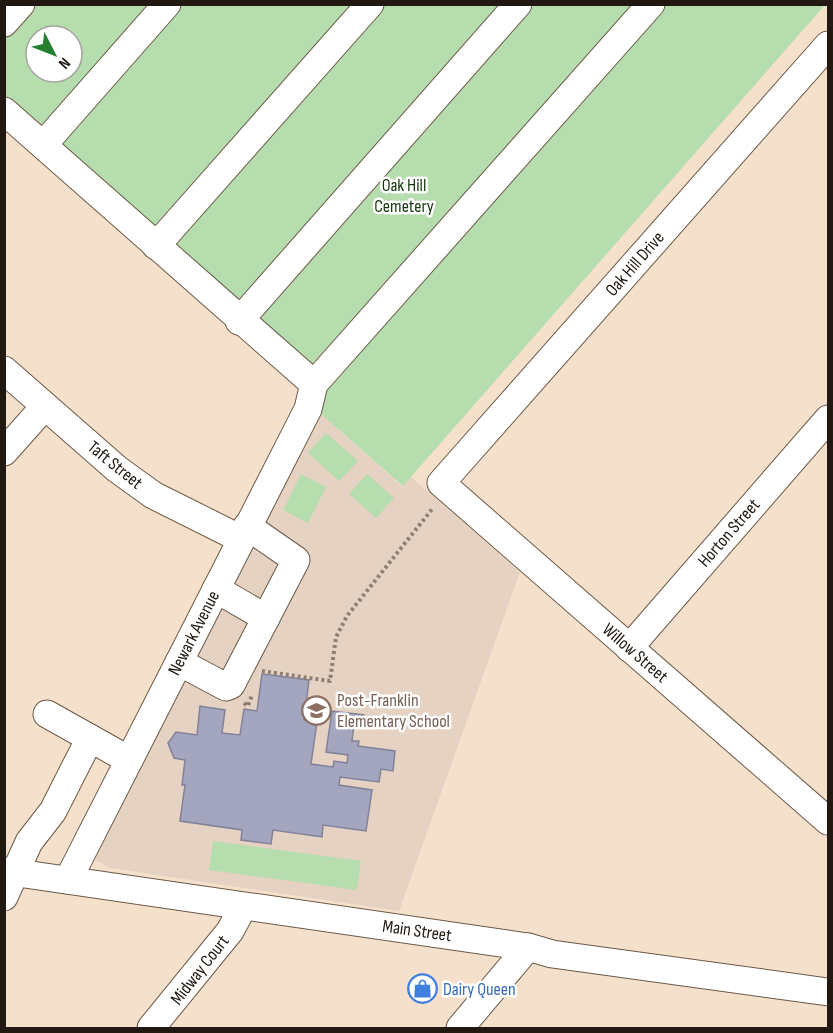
<svg xmlns="http://www.w3.org/2000/svg" width="833" height="1033" viewBox="0 0 833 1033" font-family="'Sofia Sans Condensed',sans-serif">
<rect width="100%" height="100%" fill="#f5e0cc"/>
<!-- industrial -->
<polygon fill="#e5d2c2" points="315,409 402,486 411,477 520,572 399,911 110,868 94,859 92,848"/>
<!-- green -->
<g fill="#b6ddae" fill-rule="evenodd">
<path d="M5 5H825L403 486 315 409 327 381 5 107ZM36 36H72V72H36Z"/>
<polygon points="326,433 358,461 339,481 308,453"/>
<polygon points="301,474 326,487 308,523 283,510"/>
<polygon points="367,474 394,498 376,518 349,494"/>
<polygon points="213,841 361,861 357,890 209,870"/>
</g>
<!-- building -->
<polygon fill="#a4a5be" stroke="#818299" stroke-width="1.5" points="262,674 309,680 304,720 317,722 311,764 333,767 334,761 347,763 348,755 326,752 332,711 364,715 362,725 354,724 352,741 359,741 358,746 395,751 393,771 381,769 379,782 340,777 339,785 372,790 366,831 323,825 322,837 273,830 271,844 241,840 242,830 180,821 185,785 182,785 185,760 174,758 168,743 176,732 197,735 200,706 225,710 222,733 240,735 244,709 257,711"/>
<g fill="none" stroke-linecap="round" stroke-linejoin="round">
<defs>
<g id="minor">
<polyline points="4,23 21,4"/>
<polyline points="828,45 441,483 828,821"/>
<polyline points="4,111 314,384"/>
<polyline points="43,145 167,4"/>
<polyline points="156,246 370,4"/>
<polyline points="239,321 518,4"/>
<polyline points="4,370 117,469 153,495 241,539"/>
<polyline points="4,452 45,406"/>
<polyline points="216,589 266,618"/>
<polyline points="629,648 828,419"/>
<polyline points="179,662 226,687 231,685 296,560 247,526"/>
<polyline points="47,714 129,760"/>
<polyline points="4,871 528,947 552,954 828,992"/>
<polyline points="68,880 308,409 314,384 651,4"/>
<polyline points="4,897 29,842 53,811 90,738"/>
<polyline points="151,1028 230,931 243,907"/>
<polyline points="460,1028 528,947"/>
</g>
</defs>
<!-- minor casing -->
<use href="#minor" stroke="#6b5947" stroke-width="29"/>
<!-- path -->
<g stroke="#8e7f71" stroke-width="4" stroke-dasharray="3 3" stroke-linecap="butt">
<polyline points="262,671 330,681 336,637 347,616 433,508"/>
<polyline points="244,703 248,706 252,695"/>
</g>
<!-- minor -->
<use href="#minor" stroke="#fff" stroke-width="27"/>
</g>
<!-- icons -->
<defs>
<symbol id="school-ring" viewBox="-11 -11 22 22"><circle r="9.5" fill="#fff" stroke="#8d6e63" stroke-width="1.5"/><path d="M0-5L7-2L0 1L-7-2ZM-4 1L0 2.5L4 1V4Q0 6-4 4Z" fill="#8d6e63"/></symbol>
<symbol id="shop-ring" viewBox="-11 -11 22 22"><circle r="9.5" fill="#fff" stroke="#3f7fe0" stroke-width="1.5"/><path d="M-5-2.5h2.3a2.7 3.5 0 0 1 5.4 0H5L5.5 6h-11ZM-1.5-2.5h3a1.5 2.3 0 0 0-3 0Z" fill="#3f7fe0"/></symbol>
</defs>
<g fill-rule="evenodd">
<use href="#school-ring" x="300" y="694" width="33" height="33"/>
<use href="#shop-ring" x="406" y="972" width="33" height="33"/>
</g>
<g text-anchor="middle" dominant-baseline="central" stroke-width="5" stroke-linejoin="round" paint-order="stroke">
<!-- park labels -->
<g font-size="18" fill="#15380c" stroke="#fff">
<text x="404" y="185">Oak Hill<tspan x="404" dy="21">Cemetery</tspan></text>
</g>
<!-- street labels -->
<g font-size="18" fill="#201811" stroke="#fff">
<text transform="translate(635 264) rotate(-49)">Oak Hill Drive</text>
<text transform="translate(115 465) rotate(39)">Taft Street</text>
<text transform="translate(729 533) rotate(-49)">Horton Street</text>
<text transform="translate(194 633) rotate(-63)">Newark Avenue</text>
<text transform="translate(635 653) rotate(41)">Willow Street</text>
<text transform="translate(417 931) rotate(8)">Main Street</text>
<text transform="translate(200 970) rotate(-52)">Midway Court</text>
</g>
<!-- education labels -->
<g font-size="18" fill="#785e54" stroke="#fff" text-anchor="start">
<text x="337" y="700">Post-Franklin<tspan x="337" dy="21">Elementary School</tspan></text>
</g>
<!-- shop labels -->
<g font-size="18" fill="#366cbe" stroke="#fff" text-anchor="start">
<text x="443" y="989">Dairy Queen</text>
</g>
</g>
<!-- border -->
<rect width="833" height="1033" fill="none" stroke="#201811" stroke-width="12"/>
<!-- north arrow -->
<g transform="translate(54 54) rotate(132)"><circle r="28" fill="#ffffff" stroke="#a6a3a0" stroke-width="1.5"/>
<path d="M0-4.5L10 22L0 15L-10 22Z" fill="#248030"/>
<text y="-9" font-size="16" font-weight="bold" text-anchor="middle" fill="#201811">N</text>
</g>
</svg>
